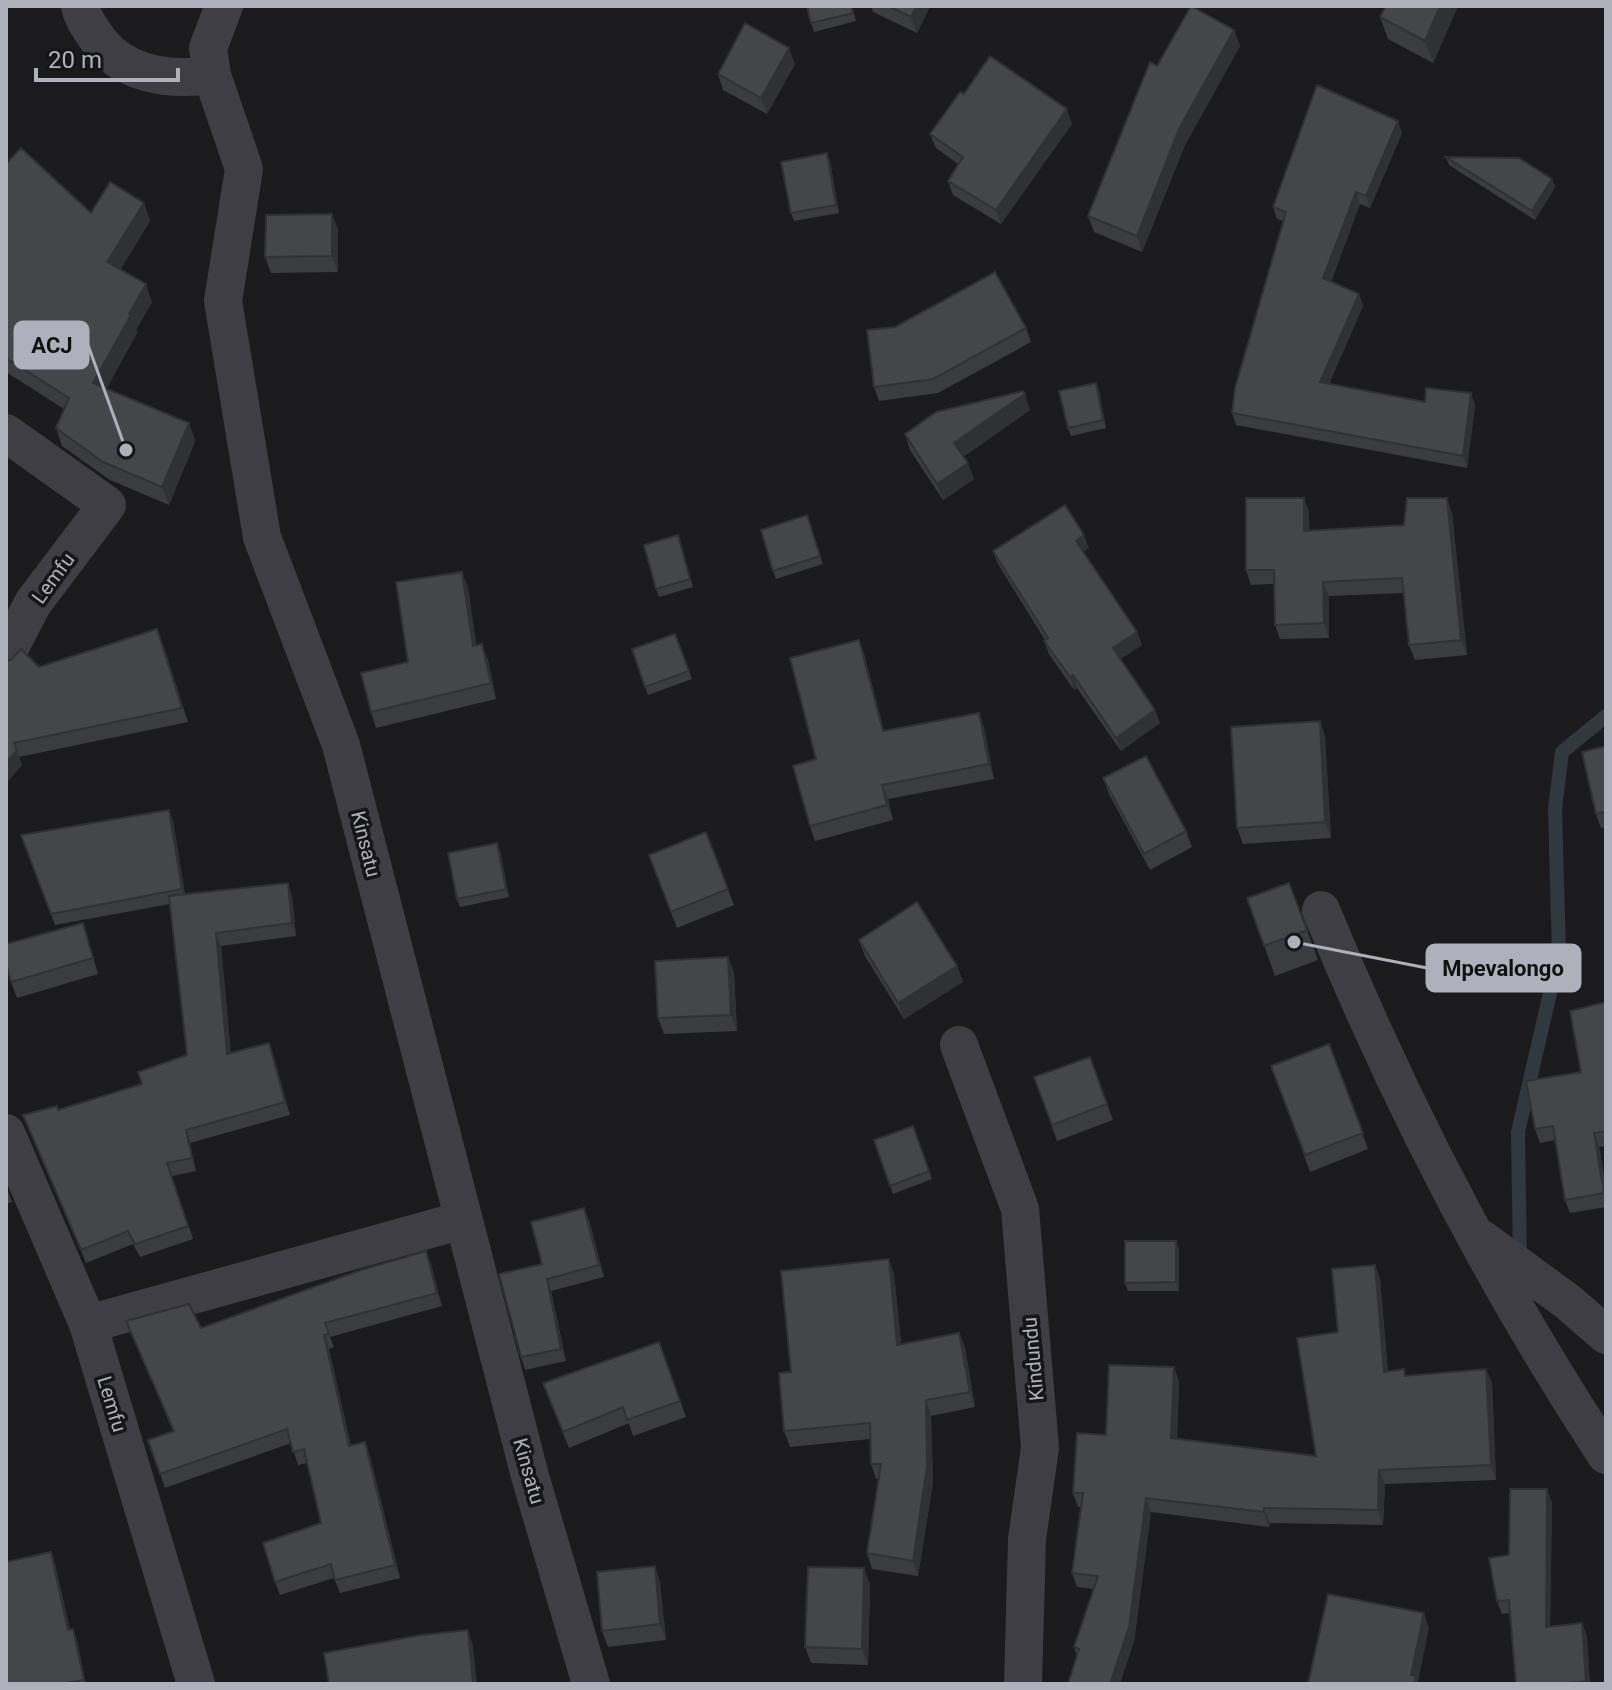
<svg xmlns="http://www.w3.org/2000/svg" width="1612" height="1690" viewBox="0 0 1612 1690" font-family="Roboto,sans-serif">
<rect width="100%" height="100%" fill="#1b1b1d"/>
<g fill="none" stroke-linecap="round" stroke-linejoin="round">
<!-- stream -->
<polyline stroke="#313940" stroke-width="14" points="1520,1261 1518,1132 1559,954 1555,809 1562,752 1606,716"/>
<!-- street -->
<g stroke="#3e3e44" stroke-width="38">
<path d="M80 6C82 17 88 25 94 34 120 75 168 81 212 75"/>
<polyline points="224,6 208,48 212,75 244,169 223,301 262,537 341,745 530,1476 591,1684"/>
<polyline points="6,433 107,505 33,603 6,655"/>
<path d="M1321 910C1399 1101 1493 1283 1606 1455"/>
<polyline points="959,1045 1020,1209 1040,1448 1027,1539 1023,1684"/>
<polyline points="6,1133 88,1324 196,1684"/>
<polyline points="1482,1239 1568,1302 1606,1335"/>
<polyline points="88,1324 463,1220"/>
</g>
</g>
<!-- wall -->
<g fill="#3b3c40">
<polygon points="852,6 856,21 814,32 811,23"/>
<polygon points="871,6 930,6 917,33 873,12"/>
<polygon points="1386,6 1458,6 1433,63 1388,39 1380,17"/>
<polygon points="1234,30 1240,46 1185,145 1142,252 1094,232 1088,216 1157,66"/>
<polygon points="795,64 767,114 723,90 718,74"/>
<polygon points="964,94 1072,124 1001,224 953,195 948,181 958,164 936,148 930,134"/>
<polygon points="1402,133 1370,208 1360,204 1331,282 1359,294 1363,306 1329,384 1425,402 1475,405 1467,468 1236,425 1232,413 1283,221 1277,219 1273,207"/>
<polygon points="1446,157 1552,179 1555,187 1535,220 1449,165"/>
<polygon points="830,161 839,213 794,221 791,213"/>
<polygon points="6,164 91,213 144,203 150,221 120,270 152,302 136,330 137,333 106,389 189,423 195,441 169,505 110,480 62,446 56,428 64,409 6,372"/>
<polygon points="332,214 338,230 338,272 271,273 265,257"/>
<polygon points="1026,328 1031,342 938,393 879,401 874,387"/>
<polygon points="1099,391 1106,428 1071,436 1068,428"/>
<polygon points="1030,410 963,457 974,479 943,500 910,450 905,434"/>
<polygon points="1304,498 1309,513 1309,531 1404,525 1452,513 1467,655 1415,660 1409,645 1404,593 1329,596 1329,638 1280,639 1275,625 1274,584 1251,585 1246,570"/>
<polygon points="807,515 823,564 776,579 773,571"/>
<polygon points="681,544 693,587 659,597 656,589"/>
<polygon points="1089,548 1083,552 1137,632 1142,645 1120,659 1155,710 1160,723 1121,751 1077,688 1074,690 1049,654 1044,641 1045,640 998,564 993,551"/>
<polygon points="462,572 468,588 476,645 488,660 496,699 376,728 371,712 408,662"/>
<polygon points="675,634 692,679 648,695 632,649"/>
<polygon points="859,640 864,654 884,731 979,713 984,728 994,779 888,799 893,820 815,841 810,826 816,759"/>
<polygon points="163,644 188,722 19,757 22,765 6,783 6,661 39,667"/>
<polygon points="1320,721 1325,737 1331,838 1243,844 1237,828"/>
<polygon points="1606,746 1606,827 1601,828 1596,814"/>
<polygon points="1103,778 1186,831 1192,847 1150,870 1109,794"/>
<polygon points="173,821 185,894 292,896 296,936 221,946 231,1053 269,1043 290,1115 190,1143 196,1171 172,1176 193,1239 140,1257 133,1244 86,1263 23,1115 58,1110 142,1084 187,1055 170,904 55,925 21,835"/>
<polygon points="706,832 734,905 677,928 649,855"/>
<polygon points="497,843 500,851 509,897 460,907 457,899"/>
<polygon points="1247,898 1307,930 1318,960 1275,976"/>
<polygon points="83,923 98,974 17,998 11,982"/>
<polygon points="859,940 957,966 963,982 904,1019 865,956"/>
<polygon points="728,957 734,973 737,1031 664,1034 658,1018"/>
<polygon points="1606,1002 1606,1146 1599,1147 1606,1187 1606,1207 1570,1213 1565,1200 1555,1140 1540,1143 1535,1129 1581,1072"/>
<polygon points="1329,1044 1368,1149 1310,1172 1271,1066"/>
<polygon points="1090,1057 1113,1120 1057,1141 1034,1077"/>
<polygon points="913,1126 932,1179 893,1194 874,1140"/>
<polygon points="6,1186 12,1202 6,1204"/>
<polygon points="589,1220 604,1277 551,1291 566,1361 525,1370 521,1357 542,1264"/>
<polygon points="1176,1241 1179,1249 1179,1291 1128,1291 1125,1283"/>
<polygon points="426,1251 431,1264 442,1306 330,1337 334,1347 329,1349 351,1446 370,1456 400,1578 340,1593 334,1578 280,1595 275,1582 321,1523 307,1463 298,1465 291,1443 165,1488 148,1440 173,1431 126,1321 201,1328"/>
<polygon points="1375,1265 1380,1279 1388,1372 1407,1376 1486,1369 1492,1383 1496,1480 1385,1484 1383,1525 1270,1523 1269,1527 1151,1512 1134,1642 1077,1656 1074,1647 1094,1589 1077,1587 1072,1573 1081,1507 1078,1507 1073,1493 1106,1435 1174,1367 1179,1382 1177,1439 1316,1456 1338,1332"/>
<polygon points="894,1274 901,1344 959,1333 965,1348 975,1407 931,1416 933,1482 918,1576 872,1569 867,1553 878,1479 876,1479 871,1464 870,1439 790,1447 784,1431 791,1372"/>
<polygon points="659,1342 686,1417 633,1436 629,1423 569,1448 543,1383"/>
<polygon points="1552,1502 1550,1626 1582,1623 1587,1637 1590,1684 1516,1684 1510,1613 1502,1614 1497,1601 1509,1555"/>
<polygon points="51,1552 55,1564 70,1630 73,1629 77,1641 86,1684 6,1684"/>
<polygon points="660,1582 666,1640 608,1647 602,1631"/>
<polygon points="870,1584 868,1665 811,1663 805,1647"/>
</g>
<!-- shaded-wall -->
<g fill="#303134">
<polygon points="917,6 930,6 917,33 911,17"/>
<polygon points="1440,6 1458,6 1433,63 1425,41"/>
<polygon points="1234,30 1240,46 1185,145 1142,252 1137,236 1179,129"/>
<polygon points="789,48 795,64 767,114 761,98"/>
<polygon points="1067,109 1072,124 1001,224 996,210"/>
<polygon points="1398,121 1402,133 1370,208 1366,196"/>
<polygon points="827,153 830,161 839,213 836,205"/>
<polygon points="1552,179 1555,187 1535,220 1532,211"/>
<polygon points="1356,192 1360,204 1328,290 1323,278"/>
<polygon points="144,203 150,221 113,280 107,262"/>
<polygon points="332,214 338,230 338,272 332,256"/>
<polygon points="146,284 152,302 136,330 137,333 100,401 93,383"/>
<polygon points="1359,294 1363,306 1324,394 1320,382"/>
<polygon points="1096,383 1099,391 1106,428 1103,420"/>
<polygon points="1471,393 1475,405 1467,468 1463,456"/>
<polygon points="1025,394 1030,410 960,459 954,443"/>
<polygon points="189,423 195,441 169,505 162,487"/>
<polygon points="968,463 974,479 943,500 937,484"/>
<polygon points="1304,498 1309,513 1310,546 1304,531"/>
<polygon points="1447,498 1452,513 1467,655 1461,640"/>
<polygon points="1084,535 1089,548 1080,554 1076,541"/>
<polygon points="462,572 468,588 479,662 473,646"/>
<polygon points="1323,582 1329,596 1329,638 1324,623"/>
<polygon points="1137,632 1142,645 1117,661 1113,648"/>
<polygon points="859,640 864,654 888,746 883,731"/>
<polygon points="482,644 488,660 496,699 491,683"/>
<polygon points="1073,675 1077,688 1074,690 1070,677"/>
<polygon points="1155,710 1160,723 1121,751 1116,738"/>
<polygon points="979,713 984,728 994,779 989,764"/>
<polygon points="1320,721 1325,737 1331,838 1325,822"/>
<polygon points="17,751 22,765 6,783 6,762"/>
<polygon points="882,785 888,799 893,820 887,805"/>
<polygon points="169,810 173,821 186,901 182,889"/>
<polygon points="497,843 500,851 509,897 506,889"/>
<polygon points="288,883 292,896 296,936 292,923"/>
<polygon points="216,933 221,946 232,1067 227,1054"/>
<polygon points="728,957 734,973 737,1031 731,1015"/>
<polygon points="957,966 963,982 904,1019 898,1003"/>
<polygon points="269,1043 274,1056 290,1115 285,1102"/>
<polygon points="186,1130 190,1143 196,1171 192,1158"/>
<polygon points="1594,1133 1599,1147 1606,1187 1606,1197"/>
<polygon points="584,1208 589,1220 604,1277 599,1265"/>
<polygon points="1176,1241 1179,1249 1179,1291 1176,1282"/>
<polygon points="426,1251 431,1264 442,1306 437,1293"/>
<polygon points="889,1259 894,1274 903,1360 897,1345"/>
<polygon points="1375,1265 1380,1279 1389,1387 1384,1372"/>
<polygon points="547,1279 551,1291 566,1361 561,1349"/>
<polygon points="959,1333 965,1348 975,1407 970,1392"/>
<polygon points="324,1335 329,1349 354,1460 349,1446"/>
<polygon points="1174,1367 1179,1382 1176,1452 1171,1438"/>
<polygon points="1486,1369 1492,1383 1496,1480 1491,1465"/>
<polygon points="926,1400 931,1416 933,1482 918,1576 913,1561"/>
<polygon points="365,1442 370,1456 400,1578 395,1565"/>
<polygon points="1379,1470 1385,1484 1383,1525 1378,1510"/>
<polygon points="1547,1489 1552,1502 1550,1640 1546,1627"/>
<polygon points="1146,1498 1151,1512 1134,1642 1120,1684 1110,1684"/>
<polygon points="1264,1508 1270,1523 1269,1527 1264,1512"/>
<polygon points="51,1552 55,1564 73,1642 68,1630"/>
<polygon points="655,1566 660,1582 666,1640 660,1624"/>
<polygon points="864,1568 870,1584 868,1665 862,1649"/>
<polygon points="1424,1613 1429,1628 1418,1682 1418,1684 1414,1684 1411,1675"/>
<polygon points="1582,1623 1587,1637 1590,1684 1587,1684 1586,1681"/>
<polygon points="73,1629 77,1641 86,1684 85,1684 84,1680"/>
<polygon points="468,1630 473,1646 477,1684 473,1684"/>
</g>
<!-- building -->
<g fill="#45464a" stroke="#303134" stroke-width="2">
<polygon points="807,6 851,6 853,13 811,23"/>
<polygon points="888,6 917,6 911,17"/>
<polygon points="1191,6 1234,30 1179,129 1137,236 1088,216 1150,62 1157,66"/>
<polygon points="1386,6 1440,6 1425,41 1380,17"/>
<polygon points="745,23 789,48 761,98 718,74"/>
<polygon points="990,56 1067,109 996,210 948,181 963,157 930,134 960,92 964,94"/>
<polygon points="1317,85 1398,121 1366,196 1356,192 1323,278 1359,294 1320,382 1425,402 1426,388 1471,393 1463,456 1232,413 1235,388 1286,212 1273,207"/>
<polygon points="21,148 91,213 110,182 144,203 107,262 146,284 129,314 131,315 93,383 189,423 162,487 103,462 56,428 69,398 6,358 6,164"/>
<polygon points="827,153 836,205 791,213 781,162"/>
<polygon points="1446,157 1519,158 1552,179 1532,211"/>
<polygon points="332,214 332,256 265,257 266,215"/>
<polygon points="995,272 1026,328 933,379 874,387 867,330 895,327"/>
<polygon points="1096,383 1103,420 1068,428 1059,391"/>
<polygon points="1023,391 1025,394 954,443 968,463 937,484 905,434 936,412"/>
<polygon points="1246,498 1304,498 1304,531 1404,525 1407,498 1447,498 1461,640 1409,645 1402,578 1323,582 1324,623 1275,625 1274,570 1246,570"/>
<polygon points="1065,505 1084,535 1076,541 1137,632 1113,648 1155,710 1116,738 1073,675 1070,677 1044,641 1048,638 993,551"/>
<polygon points="807,515 820,556 773,571 761,530"/>
<polygon points="678,535 690,579 656,589 644,545"/>
<polygon points="462,572 473,646 482,644 491,683 371,712 361,673 408,662 396,582"/>
<polygon points="157,629 182,708 14,743 17,751 6,762 6,661 12,659 21,649 39,667"/>
<polygon points="675,634 689,671 645,687 632,649"/>
<polygon points="859,640 883,731 979,713 989,764 882,785 887,805 810,826 793,766 816,759 790,658"/>
<polygon points="1320,721 1325,822 1237,828 1231,727"/>
<polygon points="1606,746 1606,820 1604,812 1596,814 1582,752"/>
<polygon points="1146,756 1186,831 1144,854 1103,778"/>
<polygon points="169,810 182,889 51,914 21,835"/>
<polygon points="706,832 728,889 671,912 649,855"/>
<polygon points="497,843 506,889 457,899 448,853"/>
<polygon points="288,883 292,923 216,933 227,1054 269,1043 285,1102 186,1130 192,1158 167,1163 188,1226 135,1244 128,1231 81,1250 23,1115 57,1106 58,1110 142,1084 138,1072 187,1055 169,896"/>
<polygon points="1289,883 1307,930 1264,946 1247,898"/>
<polygon points="917,902 957,966 898,1003 859,940"/>
<polygon points="83,923 93,958 11,982 6,963 6,944"/>
<polygon points="728,957 731,1015 658,1018 655,961"/>
<polygon points="1606,1002 1606,1131 1594,1133 1604,1193 1565,1200 1553,1126 1535,1129 1526,1081 1581,1072 1570,1011"/>
<polygon points="1329,1044 1363,1133 1305,1155 1271,1066"/>
<polygon points="1090,1057 1107,1104 1052,1125 1034,1077"/>
<polygon points="913,1126 929,1171 890,1186 874,1140"/>
<polygon points="584,1208 599,1265 547,1279 561,1349 521,1357 499,1274 542,1264 531,1222"/>
<polygon points="1125,1241 1176,1241 1176,1282 1125,1283"/>
<polygon points="426,1251 437,1293 325,1323 329,1334 324,1335 349,1446 365,1442 395,1565 335,1580 331,1564 275,1582 263,1543 321,1523 304,1449 293,1452 287,1429 160,1474 148,1440 174,1431 126,1321 189,1304 201,1328 361,1270"/>
<polygon points="889,1259 897,1345 959,1333 970,1392 926,1400 927,1466 913,1561 867,1553 881,1464 871,1464 870,1423 784,1431 779,1373 791,1372 781,1271"/>
<polygon points="1375,1265 1384,1372 1404,1369 1405,1376 1486,1369 1491,1465 1379,1470 1378,1510 1264,1508 1264,1512 1146,1498 1129,1627 1110,1684 1068,1684 1079,1649 1074,1647 1098,1576 1072,1573 1083,1493 1073,1493 1077,1433 1106,1435 1109,1365 1174,1367 1171,1438 1316,1456 1297,1338 1338,1332 1332,1269"/>
<polygon points="659,1342 680,1401 627,1420 623,1407 563,1432 543,1383"/>
<polygon points="1510,1489 1547,1489 1546,1627 1582,1623 1586,1681 1561,1684 1516,1684 1509,1600 1497,1601 1489,1558 1509,1555"/>
<polygon points="51,1552 68,1630 73,1629 84,1680 58,1684 6,1684 6,1562"/>
<polygon points="655,1566 660,1624 602,1631 597,1572"/>
<polygon points="808,1567 864,1568 862,1649 805,1647"/>
<polygon points="1328,1594 1424,1613 1411,1675 1416,1676 1414,1684 1308,1684"/>
<polygon points="468,1630 473,1684 329,1684 324,1653 421,1635"/>
</g>
<g text-anchor="middle" dominant-baseline="central" stroke-width="7" stroke-linejoin="round" paint-order="stroke">
<!-- street labels -->
<g font-size="20" fill="#aeb1bb" stroke="#161618">
<text transform="translate(53 578) rotate(-54)">Lemfu</text>
<text transform="translate(366 844) rotate(76)">Kinsatu</text>
<text transform="translate(1033 1359) rotate(-95)">Kindundu</text>
<text transform="translate(112 1404) rotate(73)">Lemfu</text>
<text transform="translate(529 1471) rotate(74)">Kinsatu</text>
</g>
</g>
<!-- callouts -->
<path fill="none" stroke="#aeb1bb" stroke-width="3" d="M126 450L88 345M1294 942L1427 968"/>
<g fill="#aeb1bb" stroke="#161618" stroke-width="3">
<circle cx="126" cy="450" r="8"/>
<circle cx="1294" cy="942" r="8"/>
</g>
<g fill="#aeb1bb" stroke="#aeb1bb" stroke-width="3">
<rect x="15" y="322" width="73" height="46" rx="8"/>
<rect x="1427" y="945" width="153" height="46" rx="8"/>
</g>
<g font-size="22" text-anchor="middle" font-weight="bold" fill="#111">
<text x="52" y="353">ACJ</text>
<text x="1503" y="976">Mpevalongo</text>
</g>
<!-- border -->
<rect width="1612" height="1690" fill="none" stroke="#aeb1bb" stroke-width="16"/>
<!-- scale -->
<path d="M36 68v12h142v-12" fill="none" stroke="#aeb1bb" stroke-width="4"/>
<text x="48" y="68" font-size="24" fill="#aeb1bb" stroke="#161618" stroke-width="6" paint-order="stroke">20 m</text>
</svg>
